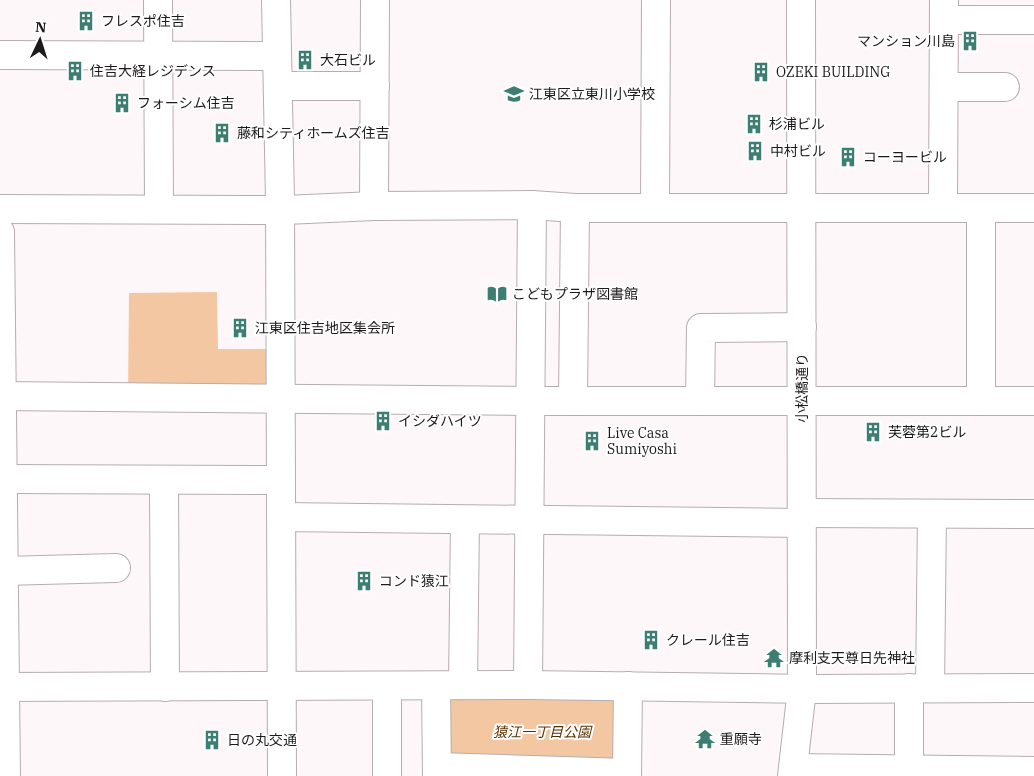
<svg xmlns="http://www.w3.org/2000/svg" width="1034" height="776" viewBox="0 0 1034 776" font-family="'IBM Plex Serif','Noto Sans JP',serif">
<rect width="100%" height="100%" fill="#fef7fa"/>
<!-- green -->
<g fill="#f3c7a2">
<polygon points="217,292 218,349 280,349 279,398 128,397 129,293"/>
<polygon points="442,695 624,696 623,770 442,765"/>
</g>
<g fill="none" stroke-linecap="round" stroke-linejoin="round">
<defs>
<g id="minor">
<polyline points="158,0 159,209"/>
<polyline points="276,0 280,201 282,776"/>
<polyline points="944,20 1034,20"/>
<polyline points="0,55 277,56"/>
<polyline points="278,86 375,86"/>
<polyline points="944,87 1005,87"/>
<polyline points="374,206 375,0"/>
<polyline points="943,207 944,0"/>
<polyline points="655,208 656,0"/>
<polyline points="0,209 285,210 374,206 532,205 575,208 1034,208"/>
<polyline points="0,232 6,776"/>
<polyline points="0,396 530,401 1034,401"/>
<polyline points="573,401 575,208"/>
<polyline points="700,401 701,328 802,327"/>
<polyline points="981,401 981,208"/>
<polyline points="4,479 280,480"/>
<polyline points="164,481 165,687"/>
<polyline points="802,513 1034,514"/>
<polyline points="281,517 802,523"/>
<polyline points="4,571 116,568"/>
<polyline points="463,685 465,520"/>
<polyline points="528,685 532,205"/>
<polyline points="387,686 387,776"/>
<polyline points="436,686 437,776"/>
<polyline points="0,687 528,685 809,689 1034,688"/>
<polyline points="930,688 932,514"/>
<polyline points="437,767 627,773"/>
<polyline points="793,768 1034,771"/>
<polyline points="627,776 628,686"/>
<polyline points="792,776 802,689 801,0"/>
<polyline points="909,776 909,688"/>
</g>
</defs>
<!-- minor casing -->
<use href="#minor" stroke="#b5adb0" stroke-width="30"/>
<!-- minor -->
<use href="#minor" stroke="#fff" stroke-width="28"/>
</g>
<!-- icons -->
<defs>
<symbol id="building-bare" viewBox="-9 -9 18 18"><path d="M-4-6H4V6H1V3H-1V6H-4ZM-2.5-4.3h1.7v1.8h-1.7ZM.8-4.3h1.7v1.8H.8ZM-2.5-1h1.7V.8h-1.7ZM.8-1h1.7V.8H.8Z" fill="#3c7f72" stroke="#fff" stroke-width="2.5" paint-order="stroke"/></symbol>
<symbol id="school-bare" viewBox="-9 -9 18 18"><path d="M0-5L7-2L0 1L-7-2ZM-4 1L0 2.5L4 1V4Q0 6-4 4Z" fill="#3c7f72" stroke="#fff" stroke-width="2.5" paint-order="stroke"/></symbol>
<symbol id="library-bare" viewBox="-9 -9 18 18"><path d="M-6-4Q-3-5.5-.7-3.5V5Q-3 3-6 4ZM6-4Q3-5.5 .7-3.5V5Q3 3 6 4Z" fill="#3c7f72" stroke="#fff" stroke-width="2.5" paint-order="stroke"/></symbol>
<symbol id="temple-bare" viewBox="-9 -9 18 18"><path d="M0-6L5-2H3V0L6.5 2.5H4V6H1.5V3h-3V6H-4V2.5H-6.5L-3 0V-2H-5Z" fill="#3c7f72" stroke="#fff" stroke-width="2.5" paint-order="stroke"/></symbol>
</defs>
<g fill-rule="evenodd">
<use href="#building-bare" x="72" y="7" width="28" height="28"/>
<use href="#building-bare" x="956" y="27" width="28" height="28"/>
<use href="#building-bare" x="291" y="46" width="28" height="28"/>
<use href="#building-bare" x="61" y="57" width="28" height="28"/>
<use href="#building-bare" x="747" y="58" width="28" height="28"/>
<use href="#school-bare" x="500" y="80" width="28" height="28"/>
<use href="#building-bare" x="108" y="89" width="28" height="28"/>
<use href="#building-bare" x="740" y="110" width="28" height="28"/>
<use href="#building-bare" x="208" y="119" width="28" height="28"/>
<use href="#building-bare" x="741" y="137" width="28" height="28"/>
<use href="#building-bare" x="834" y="143" width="28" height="28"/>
<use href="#library-bare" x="483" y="280" width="28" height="28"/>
<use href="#building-bare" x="226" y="314" width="28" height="28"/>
<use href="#building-bare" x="369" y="407" width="28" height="28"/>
<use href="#building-bare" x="859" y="418" width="28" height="28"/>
<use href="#building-bare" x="578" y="427" width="28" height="28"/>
<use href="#building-bare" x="350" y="567" width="28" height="28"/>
<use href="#building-bare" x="637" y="626" width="28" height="28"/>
<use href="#temple-bare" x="760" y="644" width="28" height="28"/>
<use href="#temple-bare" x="691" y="725" width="28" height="28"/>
<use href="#building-bare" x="198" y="726" width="28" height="28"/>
</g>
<g text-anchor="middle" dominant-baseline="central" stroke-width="4" stroke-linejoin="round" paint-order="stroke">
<!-- poi labels -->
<g font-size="14" fill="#1d1a1b" stroke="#fff" text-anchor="start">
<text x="101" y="21">フレスポ住吉</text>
<text x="955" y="41" text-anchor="end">マンション川島</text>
<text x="320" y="60">大石ビル</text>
<text x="90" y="71">住吉大経レジデンス</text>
<text x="776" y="72">OZEKI BUILDING</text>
<text x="529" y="94">江東区立東川小学校</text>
<text x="137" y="103">フォーシム住吉</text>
<text x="769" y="124">杉浦ビル</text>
<text x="237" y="133">藤和シティホームズ住吉</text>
<text x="770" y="151">中村ビル</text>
<text x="863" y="157">コーヨービル</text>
<text x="512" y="294">こどもプラザ図書館</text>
<text x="255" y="328">江東区住吉地区集会所</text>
<text x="398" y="421">イシダハイツ</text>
<text x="888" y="432">芙蓉第2ビル</text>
<text x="607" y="433">Live Casa<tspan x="607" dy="16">Sumiyoshi</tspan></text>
<text x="379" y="581">コンド猿江</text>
<text x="666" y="640">クレール住吉</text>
<text x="789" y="658">摩利支天尊日先神社</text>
<text x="720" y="739">重願寺</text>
<text x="227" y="740">日の丸交通</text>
</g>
<!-- street labels -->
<g font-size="14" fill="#1d1a1b" stroke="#fff">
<text transform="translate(802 388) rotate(-90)">小松橋通り</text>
</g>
<!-- park labels -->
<g font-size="14" font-style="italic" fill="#5a3000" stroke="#fff">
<text x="542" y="732">猿江一丁目公園</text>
</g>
</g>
<!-- north arrow -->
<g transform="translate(40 40) rotate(4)" stroke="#ffffff" stroke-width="4" paint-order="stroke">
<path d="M0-4L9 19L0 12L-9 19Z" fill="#1d1a1b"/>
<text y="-8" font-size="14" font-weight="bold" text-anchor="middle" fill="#1d1a1b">N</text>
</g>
</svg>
